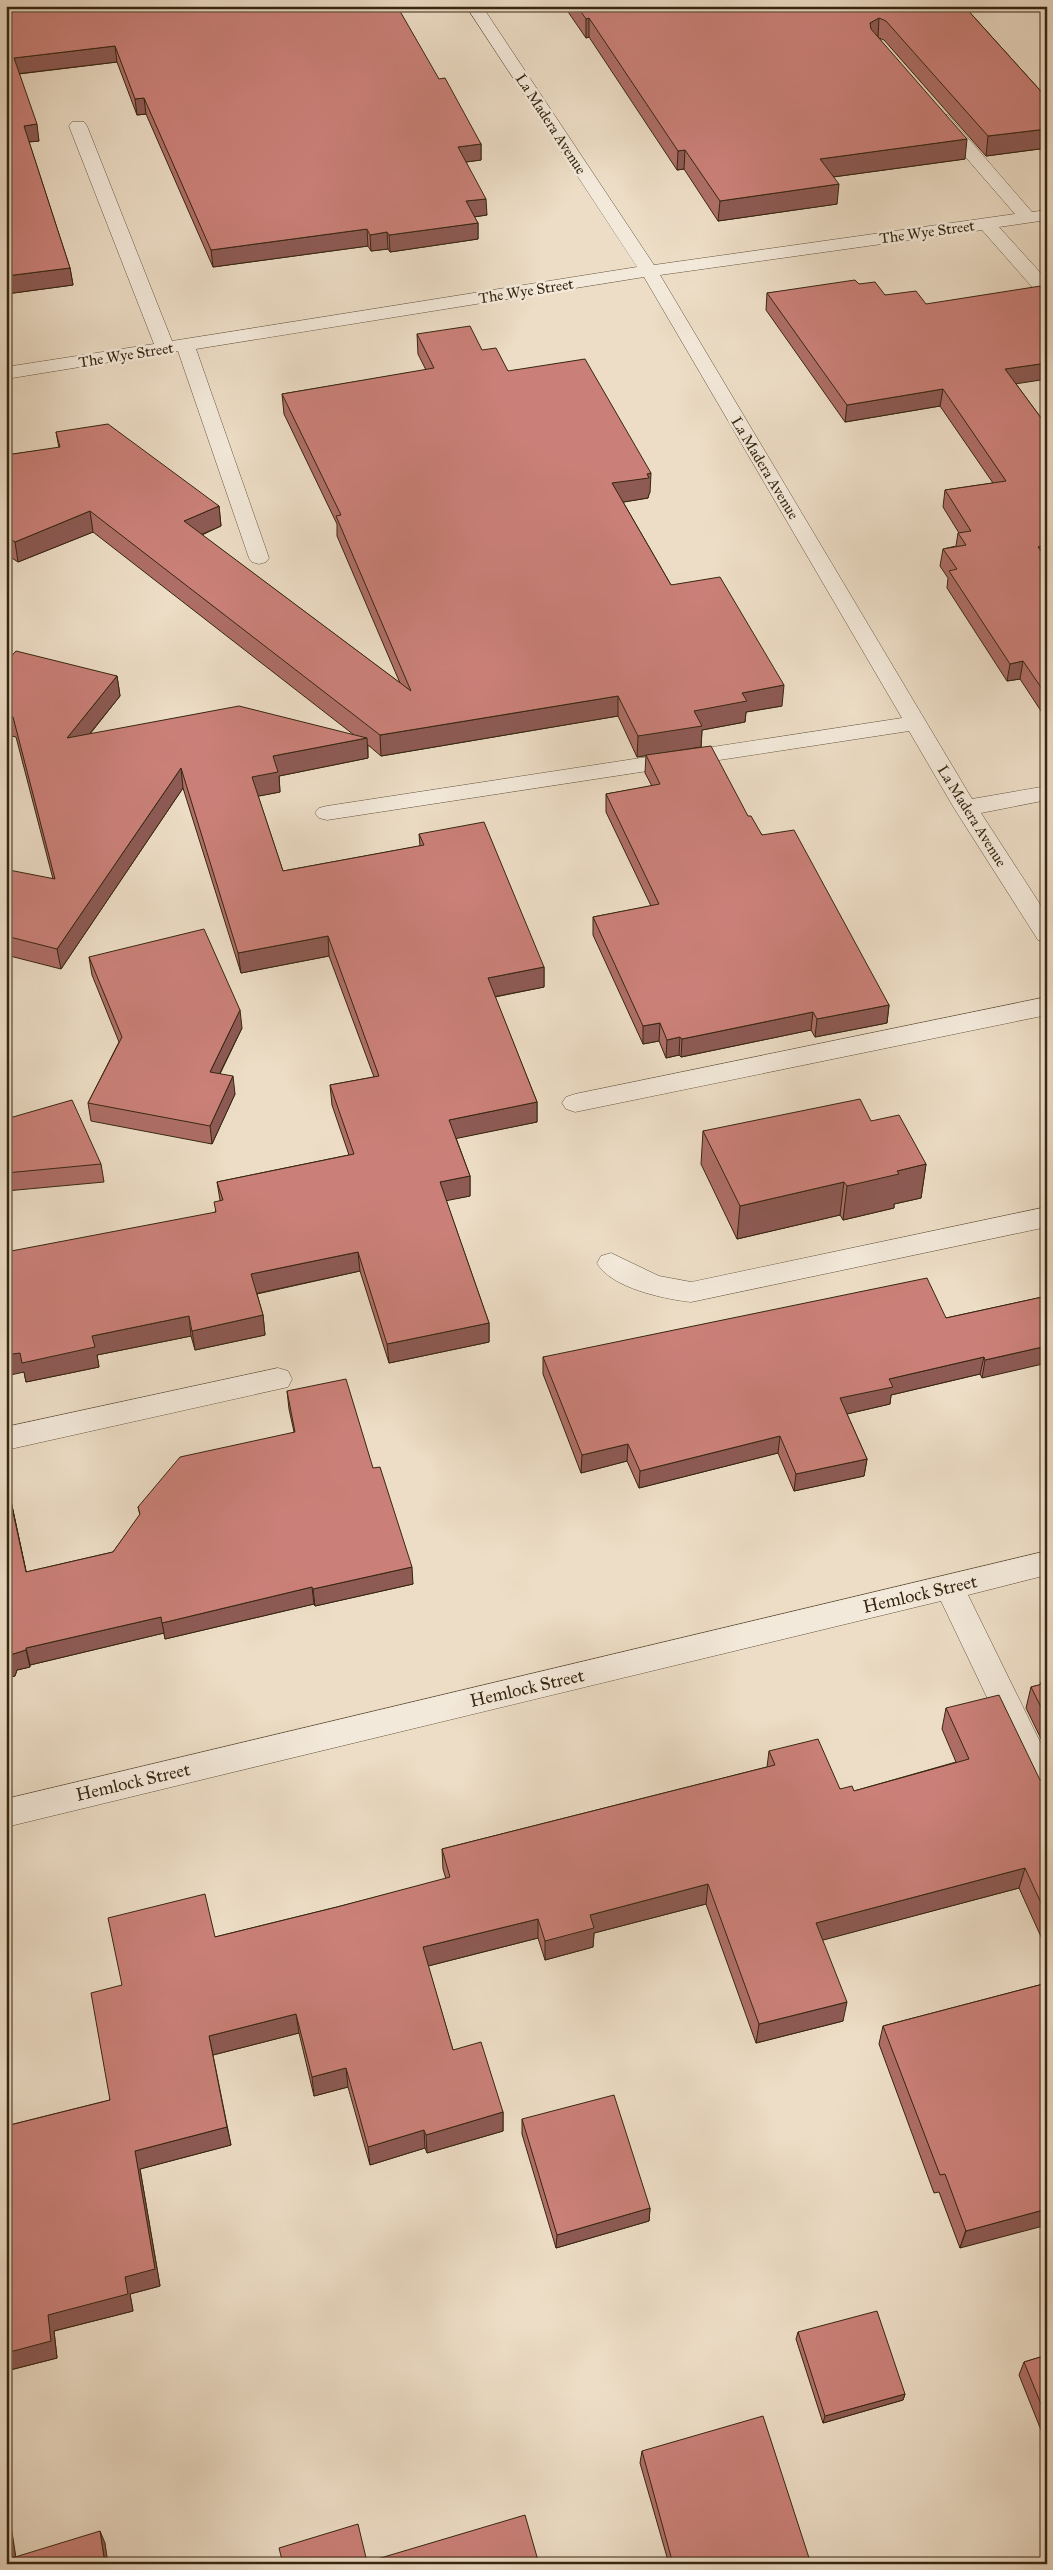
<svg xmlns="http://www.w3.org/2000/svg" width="1053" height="2570" viewBox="0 0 1053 2570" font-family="'IM FELL Great Primer',serif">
<rect width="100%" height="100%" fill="#edddc6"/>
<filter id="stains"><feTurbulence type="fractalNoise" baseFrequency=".004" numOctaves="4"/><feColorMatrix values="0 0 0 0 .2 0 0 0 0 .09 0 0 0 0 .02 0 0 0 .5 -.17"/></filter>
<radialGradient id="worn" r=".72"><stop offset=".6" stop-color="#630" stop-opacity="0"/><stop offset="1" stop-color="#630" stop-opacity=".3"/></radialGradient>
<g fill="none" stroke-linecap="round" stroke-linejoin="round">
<defs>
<g id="minor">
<polygon points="466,6 482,6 654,265 1015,214 936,123 934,119 936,115 948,115 1032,212 1047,210 1047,220 999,227 1047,280 1047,298 1040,296 982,230 660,275 972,799 1047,786 1047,800 981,813 1047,915 1047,942 1038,940 954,808 909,731 327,820 319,818 315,813 319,808 327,806 902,718 644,277 196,349 269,558 266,562 259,564 252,562 249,558 178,351 6,379 6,367 154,344 69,126 72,122 84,122 87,126 172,341 637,267"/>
<polygon points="1047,997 1047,1015 575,1112 566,1109 562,1103 566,1097 575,1094"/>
<path d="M1047 1207V1227L691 1302C664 1299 611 1288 597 1263L601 1256 611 1253 659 1276 691 1282Z"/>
<polygon points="278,1368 288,1371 292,1379 288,1387 6,1450 6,1427"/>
<polygon points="1047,1551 1047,1575 968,1595 1047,1756 1047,1804 1036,1800 941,1601 6,1827 6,1799"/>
</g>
</defs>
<!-- minor casing -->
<use href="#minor" stroke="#64543e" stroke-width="1"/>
<!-- minor -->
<use href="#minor" fill="#f3e9da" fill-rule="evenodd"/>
</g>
<!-- wall -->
<g fill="#ae6e67" stroke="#362610">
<polygon points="6,6 439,79 481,144 481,160 466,162 487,215 474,217 478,223 478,239 390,252 388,249 371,251 368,246 213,267 146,114 137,115 117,62 19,74 39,141 29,142 70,268 73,285 6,294"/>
<polygon points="564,6 964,6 1047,98 1047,148 986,156 884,40 879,38 965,159 833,177 837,204 718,221 684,169 677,170 589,37 586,38"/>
<polygon points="859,284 885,295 926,304 1016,384 1047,426 1047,713 1043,714 1020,679 1007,681 947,588 948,578 940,566 943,549 956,546 958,533 959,533 943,507 945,490 993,483 940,406 845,422 766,310 767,293"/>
<polygon points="417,334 482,350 508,371 650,493 649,494 648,498 623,502 671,585 782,706 746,712 745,722 702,730 701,747 637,757 618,716 381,756 368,745 368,758 279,776 280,792 258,796 283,871 420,846 419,834 544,967 544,987 495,997 537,1102 537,1122 456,1138 470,1176 470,1196 446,1200 489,1323 489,1342 389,1363 360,1271 257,1294 263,1315 265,1335 195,1350 191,1336 97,1355 99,1367 26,1382 24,1372 215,1212 220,1200 217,1182 349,1155 332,1105 330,1085 374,1077 329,956 241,973 183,788 61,969 6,955 6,874 53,879 16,737 6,735 6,662 117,676 120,696 90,734 354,735 93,532 18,562 9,556 6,557 6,455 59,448 56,432 219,506 221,526 202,535 400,683 337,536 337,524 284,414 282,394 426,370 418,354"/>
<polygon points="646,755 748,816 889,1005 887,1023 815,1037 811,1030 681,1057 679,1055 666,1058 659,1041 643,1044 593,935 593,917 651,906 606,812 606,794 652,786 645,773"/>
<polygon points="89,957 242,1028 220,1074 235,1094 212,1144 91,1121 88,1103 119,1042 92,975"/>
<polygon points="6,1119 101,1164 104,1182 6,1191"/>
<polygon points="871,1121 926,1164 921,1198 894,1204 894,1208 843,1220 840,1215 737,1239 701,1164 703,1131"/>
<polygon points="1047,1296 982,1378 980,1374 891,1395 890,1404 847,1414 867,1459 864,1476 794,1491 778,1453 639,1488 627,1461 581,1473 543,1374 543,1357 946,1318"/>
<polygon points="287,1391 373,1468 413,1584 315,1606 314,1604 165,1639 164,1633 30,1665 30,1667 17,1670 15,1676 6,1678 6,1478 26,1572 113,1552 140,1515 138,1507 294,1432 289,1409"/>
<polygon points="1047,1680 1047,1751 1026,1708 1031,1687 1040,1685 1041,1682"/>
<polygon points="946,1708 1040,1780 1047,1783 1047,1950 1019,1888 822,1940 843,2021 756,2043 706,1904 594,1933 593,1947 545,1960 538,1938 428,1966 453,2050 503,2112 503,2131 427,2153 425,2148 370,2165 348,2087 314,2096 299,2033 213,2055 231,2145 140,2169 160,2286 130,2294 133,2311 54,2331 57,2358 6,2371 6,2126 110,2100 122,1985 215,1937 337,1907 446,1879 443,1869 442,1849 767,1767 769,1751 840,1789 854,1791 956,1762 942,1729"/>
<polygon points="1047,1983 960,2248 939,2192 934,2193 879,2044 883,2026"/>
<polygon points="522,2119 650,2208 649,2221 556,2248 522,2134"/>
<polygon points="798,2332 905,2394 903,2400 823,2423 796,2339"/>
<polygon points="1047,2355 1047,2445 1019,2375 1024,2362"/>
<polygon points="642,2451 811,2564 669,2564 640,2463"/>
</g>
<!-- shaded-wall -->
<g fill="#8d5a54" stroke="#362610">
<polygon points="589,18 589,37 586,38 586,19"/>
<polygon points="879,18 878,37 868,42 870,23"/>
<polygon points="115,46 117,62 16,74 14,58"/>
<polygon points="144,98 146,114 137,115 135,99"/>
<polygon points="37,124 39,141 27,142 24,126"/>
<polygon points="1047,129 1047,148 986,156 988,136"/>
<polygon points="967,139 965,159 818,179 820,159"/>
<polygon points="481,144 481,160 458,163 458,147"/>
<polygon points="685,150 684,169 677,170 678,151"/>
<polygon points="839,184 837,204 718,221 720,201"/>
<polygon points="486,199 487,215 466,218 466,201"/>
<polygon points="478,223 478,239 390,252 389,235"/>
<polygon points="367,229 368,246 213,267 211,250"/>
<polygon points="387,232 388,249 371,251 370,235"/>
<polygon points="70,268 73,285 6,294 6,276"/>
<polygon points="1047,363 1047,379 1002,386 1005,369"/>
<polygon points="943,389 940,406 845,422 847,405"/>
<polygon points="651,473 650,493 649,494 648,498 612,504 612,483"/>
<polygon points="219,506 221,526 186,541 184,521"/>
<polygon points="90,511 93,532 18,562 15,542"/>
<polygon points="6,537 9,556 6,557"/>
<polygon points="1047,545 1047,562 1038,547"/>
<polygon points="1023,661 1020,679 1007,681 1010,664"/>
<polygon points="117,676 120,696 70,758 67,738"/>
<polygon points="784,685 782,706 746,712 745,722 702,730 701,747 637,757 638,736 694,711 742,693"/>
<polygon points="618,696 618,716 381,756 380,735"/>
<polygon points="1046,696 1047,713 1043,714"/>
<polygon points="367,738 368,758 279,776 280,792 254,797 252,777 273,756"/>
<polygon points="181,768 183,788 61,969 57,949"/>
<polygon points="328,936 329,956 241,973 238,953"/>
<polygon points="544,967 544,987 488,998 488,978"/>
<polygon points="889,1005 887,1023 815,1037 817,1019"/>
<polygon points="240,1010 242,1028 212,1089 210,1072"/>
<polygon points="813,1012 811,1030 681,1057 682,1039"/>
<polygon points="660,1023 659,1041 643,1044 643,1026"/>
<polygon points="680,1037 679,1055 666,1058 667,1040"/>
<polygon points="233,1076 235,1094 212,1144 210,1126"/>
<polygon points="537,1102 537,1122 449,1140 449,1120"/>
<polygon points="926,1164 921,1198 894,1204 894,1208 843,1220 847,1186 897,1171"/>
<polygon points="470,1176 470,1196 440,1202 440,1182"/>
<polygon points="844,1182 840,1215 737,1239 740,1206"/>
<polygon points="358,1252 360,1271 254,1294 251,1274"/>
<polygon points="263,1315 265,1335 195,1350 192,1331"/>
<polygon points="189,1316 191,1336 97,1355 99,1367 26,1382 24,1372 6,1376 6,1355 92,1336"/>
<polygon points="489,1323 489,1342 389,1363 387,1344"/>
<polygon points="1047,1346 1047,1363 982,1378 985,1360"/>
<polygon points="984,1357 980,1374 891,1395 890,1404 838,1416 840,1398 889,1379"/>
<polygon points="780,1436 778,1453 639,1488 640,1471"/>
<polygon points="628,1444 627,1461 581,1473 582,1455"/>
<polygon points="867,1459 864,1476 794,1491 796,1474"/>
<polygon points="6,1478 30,1589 26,1572"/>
<polygon points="412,1567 413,1584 315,1606 313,1589"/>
<polygon points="312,1587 314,1604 165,1639 162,1623"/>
<polygon points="161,1617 164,1633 30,1665 26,1648"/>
<polygon points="26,1650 30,1667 17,1670 15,1676 6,1678 6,1661 13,1654"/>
<polygon points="1025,1868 1019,1888 812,1943 816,1923"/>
<polygon points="708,1884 706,1904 594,1933 593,1947 545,1960 545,1941 590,1915"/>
<polygon points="538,1919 538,1938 424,1967 423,1947"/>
<polygon points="847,2002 843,2021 756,2043 759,2024"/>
<polygon points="296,2014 299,2033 213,2055 209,2036"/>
<polygon points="346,2068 348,2087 314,2096 312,2077"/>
<polygon points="503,2112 503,2131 427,2153 426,2135"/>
<polygon points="227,2127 231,2145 140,2169 160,2286 130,2294 133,2311 54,2331 57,2358 6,2371 6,2353 48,2315 125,2277 135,2151"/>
<polygon points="424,2130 425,2148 370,2165 368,2147"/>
<polygon points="650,2208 649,2221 556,2248 557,2235"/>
<polygon points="1047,2209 1047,2225 960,2248 966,2231"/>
<polygon points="905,2394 903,2400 823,2423 825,2416"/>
<polygon points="6,2494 17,2564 12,2558 6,2521"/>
<polygon points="100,2531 105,2543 108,2564 105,2564"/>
</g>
<!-- building -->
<g fill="#ca8078" stroke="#362610">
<polygon points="6,6 397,6 439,79 445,78 481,144 458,147 486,199 466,201 478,223 389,235 387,232 370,235 367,229 211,250 144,98 135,99 115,46 14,58 37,124 24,126 70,268 6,276"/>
<polygon points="577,6 964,6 1047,98 1047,129 988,136 886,21 879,18 870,23 871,29 967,139 820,159 839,184 720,201 685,150 678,151 589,18 586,19"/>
<polygon points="855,280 859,284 875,282 885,295 916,291 926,304 1047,285 1047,363 1005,369 1047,426 1047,545 1038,547 1047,559 1047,696 1023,661 1010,664 949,571 957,569 943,549 966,545 958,533 971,531 945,490 1006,481 943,389 847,405 767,293"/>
<polygon points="470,326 482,350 496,348 508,371 585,359 651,473 647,474 649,478 612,483 671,585 720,577 784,685 742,693 747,701 694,711 702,726 638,736 618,696 380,735 90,511 15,542 6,536 6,455 60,447 56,432 108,424 219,506 184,521 411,691 336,516 341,515 282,394 434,368 417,334"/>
<polygon points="16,651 117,676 67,738 239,706 367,738 273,756 278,772 252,777 283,871 424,845 419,834 484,822 544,967 488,978 537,1102 449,1120 470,1176 440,1182 489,1323 387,1344 358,1252 251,1274 263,1315 192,1331 189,1316 92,1336 95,1347 22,1363 20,1353 6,1355 6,1252 216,1212 214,1202 223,1200 217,1182 354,1154 330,1085 379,1076 328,936 238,953 181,768 57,949 6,936 6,874 9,870 55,879 13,717 6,715 6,662"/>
<polygon points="711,746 748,816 751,816 762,835 794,830 889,1005 817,1019 813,1012 682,1039 680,1037 667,1040 660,1023 643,1026 593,917 659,904 606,794 660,784 646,755"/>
<polygon points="204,929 240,1010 210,1072 233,1076 210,1126 88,1103 122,1037 89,957"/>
<polygon points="860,1099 871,1121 899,1115 926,1164 897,1171 899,1174 847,1186 844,1182 740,1206 703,1131"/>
<polygon points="72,1100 101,1164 6,1173 6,1119"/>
<polygon points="927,1278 946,1318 1047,1296 1047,1346 985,1360 984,1357 889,1379 893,1387 840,1398 867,1459 796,1474 780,1436 640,1471 628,1444 582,1455 543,1357"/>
<polygon points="346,1379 373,1468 380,1467 412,1567 313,1589 312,1587 162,1623 161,1617 26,1648 26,1650 13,1654 10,1660 6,1661 6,1480 26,1572 113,1552 140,1514 138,1507 180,1457 295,1432 287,1391"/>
<polygon points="1047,1680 1047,1719 1031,1687 1042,1684 1041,1682"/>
<polygon points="999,1695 1040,1780 1047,1783 1047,1916 1025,1868 816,1923 847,2002 759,2024 708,1884 590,1915 594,1928 545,1941 538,1919 423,1947 453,2050 481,2042 503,2112 426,2135 424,2130 368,2147 346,2068 312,2077 296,2014 209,2036 227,2127 135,2151 155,2269 125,2277 128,2294 48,2315 51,2341 6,2353 6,2126 110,2100 91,1993 122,1985 108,1918 205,1894 215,1937 337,1907 450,1877 442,1849 775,1765 769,1751 818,1739 840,1789 852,1786 854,1791 969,1759 946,1708"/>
<polygon points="1047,1983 1047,2147 1045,2148 1047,2152 1047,2209 966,2231 945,2174 940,2175 883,2026"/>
<polygon points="614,2095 650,2208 557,2235 522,2119"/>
<polygon points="877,2311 905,2394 825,2416 798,2332"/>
<polygon points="1047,2355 1047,2419 1024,2362"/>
<polygon points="763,2416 811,2564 673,2564 642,2451"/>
<polygon points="525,2515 539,2564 283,2564 279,2548 358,2524 367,2562"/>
<polygon points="6,2521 12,2558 100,2531 105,2564 6,2564"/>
</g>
<g text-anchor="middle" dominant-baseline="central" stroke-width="5" stroke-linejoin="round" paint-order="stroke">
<!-- far-street labels -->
<g font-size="15" fill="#362610" stroke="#f3e9da">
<text transform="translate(551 124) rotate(57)">La Madera Avenue</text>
<text transform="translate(927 232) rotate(-8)">The Wye Street</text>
<text transform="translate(526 291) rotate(-9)">The Wye Street</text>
<text transform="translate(126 355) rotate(-9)">The Wye Street</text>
<text transform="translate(765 468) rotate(59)">La Madera Avenue</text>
<text transform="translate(972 816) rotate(58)">La Madera Avenue</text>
</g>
<!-- street labels -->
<g font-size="18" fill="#362610" stroke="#f3e9da">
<text transform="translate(920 1594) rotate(-13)">Hemlock Street</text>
<text transform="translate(527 1688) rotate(-13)">Hemlock Street</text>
<text transform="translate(133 1782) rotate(-13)">Hemlock Street</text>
</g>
</g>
<!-- margin -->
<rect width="1053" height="2570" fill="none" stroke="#edddc6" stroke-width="25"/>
<rect x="8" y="8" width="1038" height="2555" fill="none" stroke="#362610" stroke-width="2.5"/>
<rect x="12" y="12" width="1028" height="2545" fill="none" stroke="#362610"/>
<rect width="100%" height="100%" filter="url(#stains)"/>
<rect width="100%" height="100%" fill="url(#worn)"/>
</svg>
